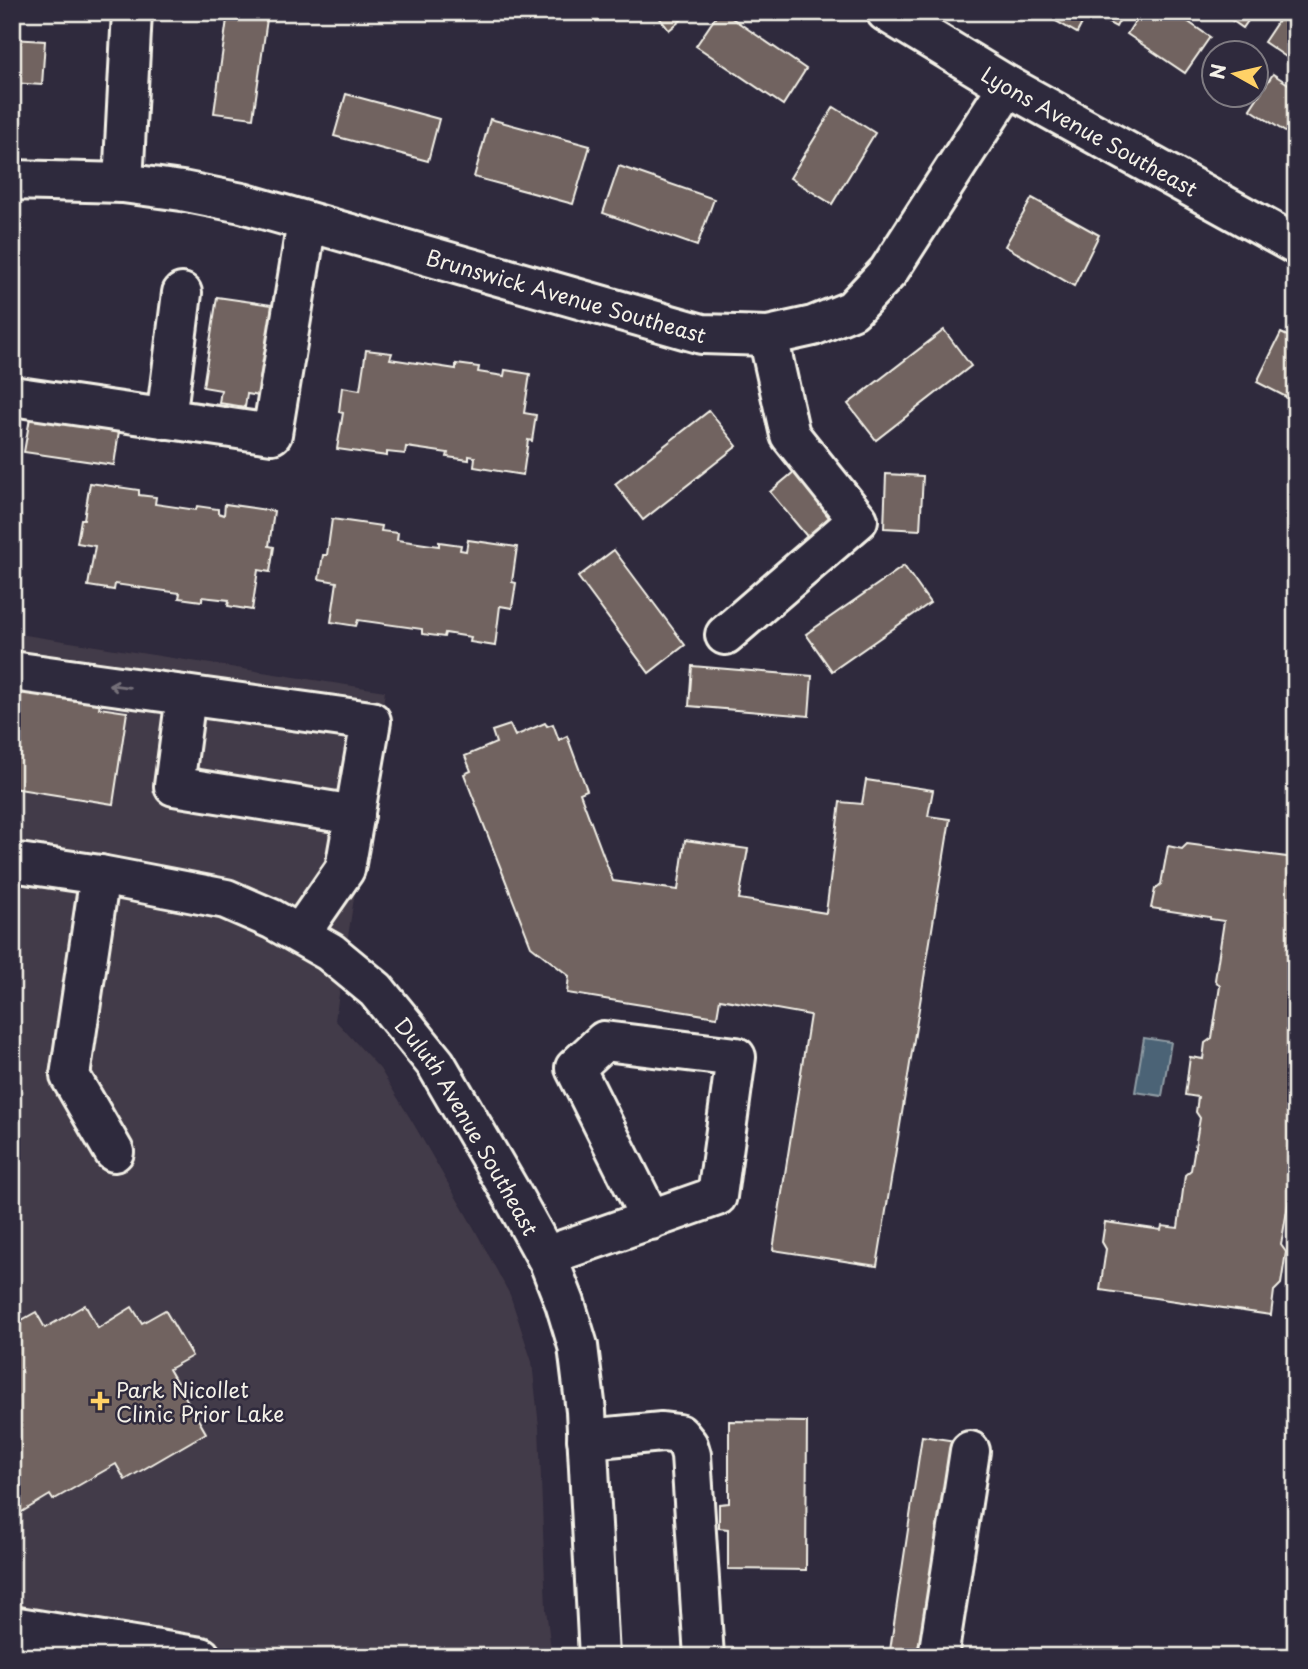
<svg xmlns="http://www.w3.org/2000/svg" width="1308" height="1669" viewBox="0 0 1308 1669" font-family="'Playpen Sans',sans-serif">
<rect width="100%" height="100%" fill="#2f2a3d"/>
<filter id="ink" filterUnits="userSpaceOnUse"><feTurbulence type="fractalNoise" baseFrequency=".0143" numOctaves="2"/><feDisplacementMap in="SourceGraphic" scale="14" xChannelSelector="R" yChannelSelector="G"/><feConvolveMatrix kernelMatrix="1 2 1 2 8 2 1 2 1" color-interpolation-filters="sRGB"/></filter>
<g filter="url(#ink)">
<!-- built -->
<polygon fill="#433b48" points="12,633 385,691 359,866 335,1020 380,1069 413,1123 475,1230 510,1295 532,1362 539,1427 546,1609 552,1657 12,1657"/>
<!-- water -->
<polygon fill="#4c6476" stroke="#8f9ca4" stroke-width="2" points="1144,1038 1171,1042 1162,1096 1135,1092"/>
<!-- building -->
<g fill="#716460" stroke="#f4f1e8" stroke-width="2">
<polygon points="228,12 268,12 253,118 214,113"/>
<polygon points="655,12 691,12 669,30"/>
<polygon points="719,12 723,12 806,69 783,105 696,46"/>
<polygon points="1051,12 1088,12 1077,33 1049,17"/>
<polygon points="1088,12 1124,12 1116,27"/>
<polygon points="1141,12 1174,12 1210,37 1185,73 1127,34"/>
<polygon points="1220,12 1254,12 1243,28"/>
<polygon points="1284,12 1296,12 1295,63 1264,42"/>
<polygon points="12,39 45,41 42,85 12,83"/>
<polygon points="1273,74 1296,89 1296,139 1250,109"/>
<polygon points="346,94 439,119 428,161 334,136"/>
<polygon points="834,107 875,133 832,204 790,178"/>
<polygon points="490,119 590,146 573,204 474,177"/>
<polygon points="619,166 714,199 697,246 603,213"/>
<polygon points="1032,198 1099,235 1074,286 1005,246"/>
<polygon points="217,297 279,306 266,397 247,394 245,407 219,403 221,390 203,387"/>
<polygon points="944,330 971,366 876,440 848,404"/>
<polygon points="1281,333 1296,340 1296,402 1257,382"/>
<polygon points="366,350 392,353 390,359 456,369 456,364 479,367 478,372 504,376 505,370 530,374 524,413 536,415 532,441 528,440 523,475 474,467 475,457 469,456 469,460 447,457 448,453 406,447 405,454 387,452 387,456 337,449 343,413 339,412 342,387 360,390"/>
<polygon points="709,411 737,446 643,520 615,484"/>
<polygon points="12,415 20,416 15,451 12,450"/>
<polygon points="30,418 119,431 114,465 24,452"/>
<polygon points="801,466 841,514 810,540 770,492"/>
<polygon points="886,474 923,476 920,530 884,528"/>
<polygon points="90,483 139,490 139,495 156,497 155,504 196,510 197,506 218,509 218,513 224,515 225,504 274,511 269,546 274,547 270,572 258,570 252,610 228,606 229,600 202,597 202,601 179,598 180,593 115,584 114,590 88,586 95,546 77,543 81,519 84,519"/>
<polygon points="332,519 382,526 381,531 398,533 397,540 439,546 439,542 461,545 460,550 466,551 468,540 517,547 512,582 516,583 512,608 500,606 495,646 470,642 471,637 445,633 444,637 422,634 422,629 358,620 356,626 331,622 337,582 319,579 323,555 327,555"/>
<polygon points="614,550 685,645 649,673 578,577"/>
<polygon points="904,566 930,603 832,671 806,634"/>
<polygon points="692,666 812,676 809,716 689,706"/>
<polygon points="12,680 102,694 99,708 127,712 113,804 12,788"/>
<polygon points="545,723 547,726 553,724 559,740 567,736 587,790 580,793 613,881 678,890 685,840 748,849 739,899 826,913 840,802 862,804 866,780 933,790 928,816 950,819 877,1266 773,1250 810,1015 720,999 717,1017 567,993 569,976 531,946 464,774 471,771 465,756 496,743 492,731 510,725 515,736"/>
<polygon points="1187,844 1294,858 1294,863 1296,863 1296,1185 1295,1194 1289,1199 1281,1245 1286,1252 1281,1284 1274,1291 1271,1315 1100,1290 1106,1249 1102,1242 1105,1222 1161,1230 1162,1226 1178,1228 1185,1175 1191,1170 1200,1118 1196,1112 1198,1097 1185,1095 1190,1057 1203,1059 1205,1043 1212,1038 1220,986 1215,980 1224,921 1210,919 1210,917 1151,908 1155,889 1161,884 1168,846 1182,849"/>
<polygon points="85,1305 98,1328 132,1307 142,1323 165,1310 192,1356 169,1369 206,1433 125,1480 116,1464 53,1500 50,1495 20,1513 12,1500 12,1314 15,1312 20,1321 36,1312 45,1328"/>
<polygon points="729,1421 807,1422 806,1570 728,1569 728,1529 719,1528 719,1504 729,1503"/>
<polygon points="922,1436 956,1441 923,1657 889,1657"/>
</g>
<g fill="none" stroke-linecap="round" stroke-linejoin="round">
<defs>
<g id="minor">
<path id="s1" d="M886 12 1008 86 1296 245"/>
<path id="s2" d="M12 180 123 183 182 191 242 203 702 334 768 336 813 326 852 310 888 272 1008 86"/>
<polyline points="123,183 132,12"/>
<polyline points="12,396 272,434 307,222"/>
<polyline points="166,419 182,293"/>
<polyline points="725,635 858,520 790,435 768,336"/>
<polyline points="12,671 371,721 345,869 300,934"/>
<polyline points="186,696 174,786 355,815"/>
<path id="s3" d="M12 862 100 875 226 899 272 919 330 952 376 990 436 1064 511 1193 549 1262 565 1303 578 1346 586 1411 599 1657"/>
<polyline points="100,875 70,1076 114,1152"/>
<polyline points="546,1256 717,1196 736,1057 604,1041 575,1068 651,1220"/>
<polyline points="587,1439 662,1432 679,1434 688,1445 691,1455 704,1657"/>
<polyline points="12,1626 201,1657"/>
<polyline points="938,1657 970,1451"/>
</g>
</defs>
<!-- minor casing -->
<use href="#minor" stroke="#f4f1e8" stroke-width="44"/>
<!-- minor -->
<use href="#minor" stroke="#2f2a3d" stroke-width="38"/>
</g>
<!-- one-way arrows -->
<defs><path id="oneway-shaft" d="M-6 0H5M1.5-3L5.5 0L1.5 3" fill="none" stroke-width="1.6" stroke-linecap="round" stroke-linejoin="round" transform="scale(1.75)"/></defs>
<use stroke="#747079" href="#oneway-shaft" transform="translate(119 686) rotate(-172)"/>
</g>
<!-- markers -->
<path fill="#ffd166" stroke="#2f2a3d" stroke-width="2.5" d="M96.5 1390.5h7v7h7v7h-7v7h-7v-7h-7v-7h7z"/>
<g text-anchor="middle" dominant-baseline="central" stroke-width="5" stroke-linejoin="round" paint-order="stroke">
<!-- street labels -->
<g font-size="21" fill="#f4f1e8" stroke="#2f2a3d">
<text stroke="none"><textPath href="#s1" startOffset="236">Lyons Avenue Southeast</textPath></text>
<text stroke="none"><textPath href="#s2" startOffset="569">Brunswick Avenue Southeast</textPath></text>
<text stroke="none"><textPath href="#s3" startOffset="558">Duluth Avenue Southeast</textPath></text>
</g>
<!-- poi labels -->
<g font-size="21" fill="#f4f1e8" stroke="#2f2a3d" text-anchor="start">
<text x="116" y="1389">Park Nicollet<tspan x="116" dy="24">Clinic Prior Lake</tspan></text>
</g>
</g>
<!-- margin -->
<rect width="1308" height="1669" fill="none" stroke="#2f2a3d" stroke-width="42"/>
<rect x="21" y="21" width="1266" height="1627" fill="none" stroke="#f4f1e8" stroke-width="2.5" filter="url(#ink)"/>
<!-- north arrow -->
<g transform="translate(1235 74) rotate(278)"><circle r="33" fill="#2f2a3d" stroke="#7e7a81" stroke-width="2"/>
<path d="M0-5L12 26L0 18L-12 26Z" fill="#ffd166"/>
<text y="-10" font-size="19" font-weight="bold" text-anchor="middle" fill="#f4f1e8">N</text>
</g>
</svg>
